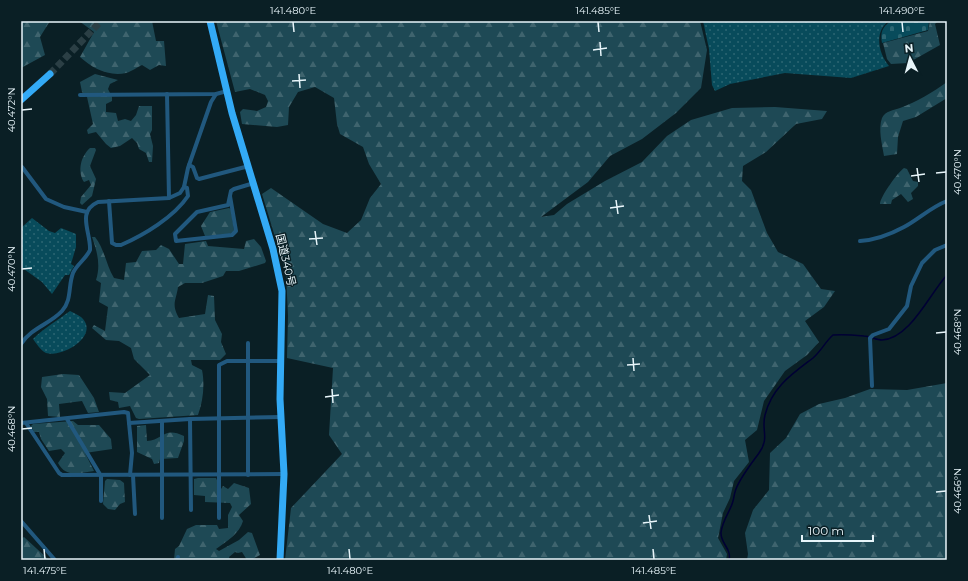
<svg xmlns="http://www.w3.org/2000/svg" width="968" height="581" viewBox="0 0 968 581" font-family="Montserrat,'Noto Sans JP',sans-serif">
<defs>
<pattern id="grass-dots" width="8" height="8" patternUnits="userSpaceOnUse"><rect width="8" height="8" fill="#084b5b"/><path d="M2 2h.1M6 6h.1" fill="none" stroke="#2c6673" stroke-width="1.8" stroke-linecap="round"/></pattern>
<pattern id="forest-firs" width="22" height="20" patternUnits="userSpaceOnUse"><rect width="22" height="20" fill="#1e4955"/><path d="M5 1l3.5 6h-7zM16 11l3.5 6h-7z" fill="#3f646e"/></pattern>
<pattern id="cemetery-stones" width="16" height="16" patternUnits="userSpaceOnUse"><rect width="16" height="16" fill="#084b5b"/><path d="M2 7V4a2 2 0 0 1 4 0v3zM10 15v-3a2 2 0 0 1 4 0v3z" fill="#2c6673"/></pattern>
</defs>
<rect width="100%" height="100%" fill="#0a1f25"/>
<!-- grass -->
<g fill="url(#grass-dots)">
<path d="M703 21H889C874 31 878 53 889 66L851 78 785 73 730 84 715 91 712 85 709 49Z"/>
<polygon points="32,218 49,231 55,233 61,228 76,234 76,247 71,264 74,266 69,275 65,275 52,294 42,282 21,267 21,228"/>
<path d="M70 311C74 313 78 315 81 317 101 335 63 358 46 353 40 350 37 344 33 339 44 328 58 320 70 311Z"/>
</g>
<!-- forest -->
<g fill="url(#forest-firs)">
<polygon points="21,21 50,21 40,37 45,55 21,68"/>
<path d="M79 21H152L156 41H164L166 66 159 65 150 70 142 65C137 67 131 72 126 73 109 77 92 68 80 57L94 32Z"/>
<polygon points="216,21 700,21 707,50 701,88 676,113 642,139 610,156 588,182 541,217 554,215 567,204 605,181 642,162 667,136 691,120 732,108 775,107 827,111 822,119 796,124 766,152 743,166 742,181 751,190 767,233 778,252 803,264 821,289 835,291 824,307 805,321 819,342 807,355 785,371 764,401 757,430 745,440 749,462 734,481 730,498 723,513 718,538 727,554 726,560 285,560 291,508 342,454 329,435 333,368 287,358 288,316 286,273 262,194 271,188 323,224 347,233 361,220 370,198 381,184 369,164 363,147 340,134 337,124 334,98 315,87 298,92 289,107 288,125 277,127 242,124 240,112 243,109 257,111 266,107 268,101 265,95 250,89 235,92"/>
<polygon points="930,21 938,21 935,24 940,45 908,63 891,64 887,59 883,43 928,31"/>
<polygon points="95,74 118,80 110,84 108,89 112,97 112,101 106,104 106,112 116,113 118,121 125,119 131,121 136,115 139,106 152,106 152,130 150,134 153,146 152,162 149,162 146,153 139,149 137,143 132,138 120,146 111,148 106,144 96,132 88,134 87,130 93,124 87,97 82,92 80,82"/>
<path d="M947 82V98L916 117 903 121 898 137 897 154 884 156C882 144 878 129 882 118 885 111 894 110 900 108 917 102 933 92 947 82Z"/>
<path d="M90 148H95L96 150 90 166 96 179 92 196 82 205 80 203 81 197 91 185 89 180 84 182C77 171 81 156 90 148Z"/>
<path d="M904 168 907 169 913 181 918 182V186L911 193 913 199 908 202 901 194 892 200 891 204H880C880 197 898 172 904 168Z"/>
<polygon points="229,208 231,209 234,231 230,234 205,236 201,226 210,212"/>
<path d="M92 237H95C105 250 106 265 114 278L124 280 126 263 136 262 142 251 156 250 161 245 169 249 179 264H183L185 244 206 241 208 246 244 249 246 241 254 239 261 247 266 261 265 263 239 271H226L223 276 202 283H185L178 287C176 301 171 304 179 318L205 314 208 295 214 296 215 320 222 334 221 342 226 354 220 360H191L192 365 202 370C205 385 203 401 198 415L139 419 136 418 130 406 119 408 118 402 110 400 109 392 125 393 150 375 134 359 131 348 119 341 106 340 92 328 94 325 105 331 108 307 99 302 101 283 96 280C101 265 97 251 92 237Z"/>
<polygon points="63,374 79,375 94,398 99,412 88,413 82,401 59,404 60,417 48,416 47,399 41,387 42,377"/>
<polygon points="947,383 947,560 747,560 748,554 745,533 753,510 769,490 770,453 786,438 800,414 819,404 845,398 870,389 907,390"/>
<path d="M73 421 78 425H99L111 439 112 449 85 453 94 471C79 473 66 478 58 463L65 453 61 449 49 451 41 439 39 432H34L31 426 33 424Z"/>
<path d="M146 425 147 441C163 440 164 426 184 436V441L178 458 160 459 159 463 154 464 152 459 137 452V426Z"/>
<path d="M198 478H216L221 489 223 486 228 489 234 483 249 488 251 504 239 515 243 521C240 533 226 542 216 549L219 551 239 540 248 532 252 533 260 555 251 560H247L242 552 238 553 235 552 229 557 230 560H174L175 549 179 546 187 529 196 525H217L219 529 228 528V515L232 507 230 503 205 502V496L194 495V479Z"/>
<polygon points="107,479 120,480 124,483 125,502 120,504 115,510 108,509 103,504 105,481"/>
<polygon points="24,537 49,560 21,560 21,539"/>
</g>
<!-- cemetery -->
<path fill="url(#cemetery-stones)" d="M891 21H929L928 30 882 43C880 33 882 27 891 21Z"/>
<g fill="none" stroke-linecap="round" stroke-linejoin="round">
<!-- stream -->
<path stroke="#010034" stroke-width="1.5" d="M729 560C732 549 720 543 721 532 723 519 731 510 733 501 734 498 734 495 735 492 738 480 752 463 759 453 770 438 761 430 765 415 772 387 792 374 813 358 821 351 826 341 833 335 843 334 854 335 864 336 870 336 876 340 882 340 910 339 930 293 947 275"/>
<!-- highway-tunnel -->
<polyline stroke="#2b3f45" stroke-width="7" stroke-dasharray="7 3.5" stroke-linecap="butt" points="50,74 101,21"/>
<!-- street -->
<g stroke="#21587e" stroke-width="4">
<polyline points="167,94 169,198"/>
<polyline points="80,95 216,94 227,91"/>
<polyline points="189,165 193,167 197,178 199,179 249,166"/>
<polyline points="22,167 46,199 64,207 87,212"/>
<polyline points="230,196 236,231 232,235 176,241 175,234 197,212 228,205 231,191 234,189 254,183"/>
<path d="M109 201 112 243 116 245H121C144 235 174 217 188 196L187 188 184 187"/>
<path d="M860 241C875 240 891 234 904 227 919 219 931 207 947 201"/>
<polyline points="248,343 248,475"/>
<path d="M21 344C31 328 50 324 62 311 72 300 68 286 73 273 77 264 86 259 90 250 91 232 76 212 98 202L169 198 180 193 184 187 188 168 211 102 216 94"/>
<polyline points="872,386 870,338 873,335 889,329 907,306 911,286 922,263 935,250 947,245"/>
<polyline points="67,419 101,476 101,501"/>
<polyline points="190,419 191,510"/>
<polyline points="21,423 124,412 128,413 132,453 130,475"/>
<polyline points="26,423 59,473 62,475 284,474"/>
<polyline points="129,423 190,419 281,417"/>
<polyline points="133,475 135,514"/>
<polyline points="162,518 162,421"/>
<polyline points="219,518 219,365 227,361 281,361"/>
<polyline points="21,521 55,560"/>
<polyline points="177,560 178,557"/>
</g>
<!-- highway -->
<g stroke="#33aaf6" stroke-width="7">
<polyline points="210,21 232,113 273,249 282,291 280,399 284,474 280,560"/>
<polyline points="21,100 50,74"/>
</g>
</g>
<!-- ticks -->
<path fill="none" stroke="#e8f5fa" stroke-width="1.5" d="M293 22 294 32M598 22 599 32M902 22 903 32M600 42 601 56M593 50 607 48M299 74 300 88M292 81 306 80M22 110 32 109M917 168 919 182M936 173 946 172M911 176 925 174M616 200 618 214M610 208 624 206M315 231 317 245M309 239 323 238M22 269 32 268M936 333 946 332M633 358 634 371M627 365 640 364M332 389 333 403M325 397 339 395M22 429 32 428M936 492 946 491M649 515 651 529M643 523 657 521M44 549 45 559M349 549 350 559M653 549 654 559"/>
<g text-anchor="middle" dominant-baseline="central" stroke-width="3" stroke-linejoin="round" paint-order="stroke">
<!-- street labels -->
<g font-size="11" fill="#e8f5fa" stroke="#0a1f25">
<text transform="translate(286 260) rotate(77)">国道340号</text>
</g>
</g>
<!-- border -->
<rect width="968" height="581" fill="none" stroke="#0a1f25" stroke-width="44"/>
<!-- north arrow -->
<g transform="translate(910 58) rotate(354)" stroke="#0a1f25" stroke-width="3" paint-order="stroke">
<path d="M0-3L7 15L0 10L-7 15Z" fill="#e8f5fa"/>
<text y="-6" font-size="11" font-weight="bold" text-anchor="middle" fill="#e8f5fa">N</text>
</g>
<!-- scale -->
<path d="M802 535v6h71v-6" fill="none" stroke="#e8f5fa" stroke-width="2"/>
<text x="808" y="535" font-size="12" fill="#e8f5fa" stroke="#0a1f25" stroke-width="3" paint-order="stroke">100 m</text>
<rect x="22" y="22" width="924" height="537" fill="none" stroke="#e8f5fa" stroke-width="1.5"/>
<g font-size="10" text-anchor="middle" fill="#e8f5fa">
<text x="293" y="14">141.480°E</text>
<text x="598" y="14">141.485°E</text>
<text x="902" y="14">141.490°E</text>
<text transform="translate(11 110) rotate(-90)" y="4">40.472°N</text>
<text transform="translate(957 172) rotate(-90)" y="4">40.470°N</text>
<text transform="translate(11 269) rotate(-90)" y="4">40.470°N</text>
<text transform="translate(957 332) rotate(-90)" y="4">40.468°N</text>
<text transform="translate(11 429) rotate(-90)" y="4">40.468°N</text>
<text transform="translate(957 491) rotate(-90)" y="4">40.466°N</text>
<text x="45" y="574">141.475°E</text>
<text x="350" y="574">141.480°E</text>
<text x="654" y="574">141.485°E</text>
</g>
</svg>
